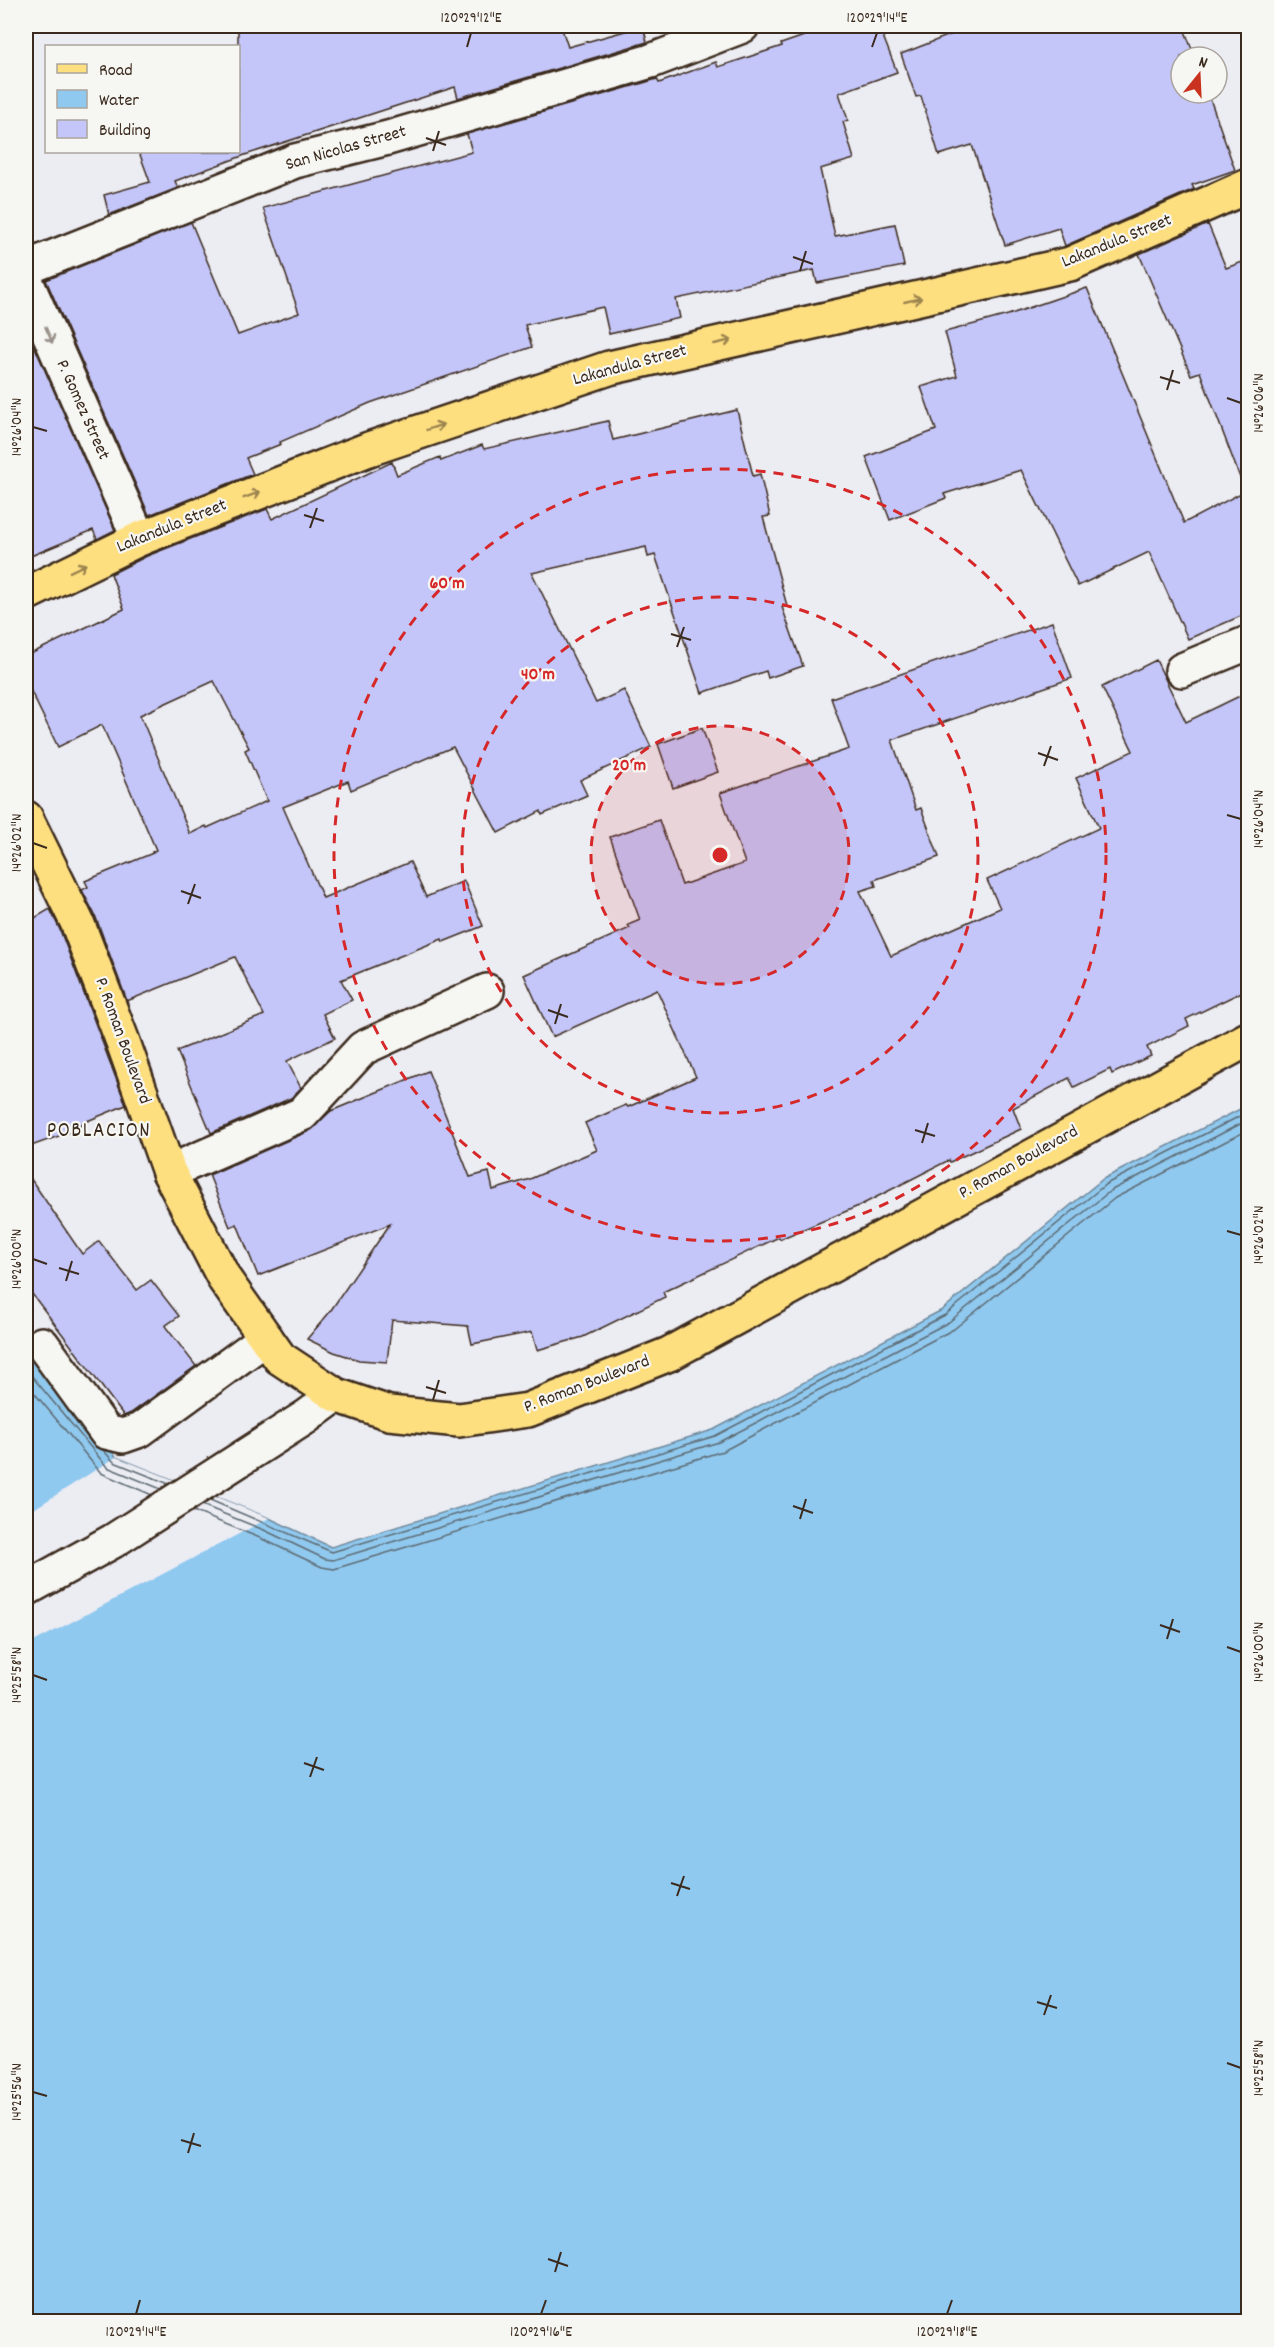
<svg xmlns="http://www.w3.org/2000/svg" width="1274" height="2347" viewBox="0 0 1274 2347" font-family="Dekko,sans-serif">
<rect width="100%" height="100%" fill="#ececf3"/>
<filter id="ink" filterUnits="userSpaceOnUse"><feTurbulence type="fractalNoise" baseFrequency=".0167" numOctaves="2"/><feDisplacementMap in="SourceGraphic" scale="12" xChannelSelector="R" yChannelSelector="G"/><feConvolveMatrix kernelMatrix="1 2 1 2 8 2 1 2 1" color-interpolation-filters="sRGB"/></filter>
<g filter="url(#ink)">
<!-- water -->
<polygon fill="#90c9ef" stroke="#6e899b" stroke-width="1.5" points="1248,1105 1248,2321 26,2321 26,1347 116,1457 269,1518 331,1547 713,1430 942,1310 1103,1179"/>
<!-- pier -->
<polygon fill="#ececf3" points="116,1457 269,1518 26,1646 26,1514"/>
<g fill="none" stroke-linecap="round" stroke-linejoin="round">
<!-- shore -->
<g stroke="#5d6a72" stroke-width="1.5">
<polyline points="26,1369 107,1467 161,1489"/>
<polyline points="26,1383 101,1473 152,1495"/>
<polyline points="103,1450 114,1462 169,1484"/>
<polyline points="210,1500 332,1552 715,1436 945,1315 1106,1184 1248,1112"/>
<polyline points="202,1505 264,1530 325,1559 333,1560 719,1442 949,1322 1110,1191 1248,1120"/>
<polyline points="193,1511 260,1538 322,1567 334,1569 723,1451 954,1329 1115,1198 1248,1130"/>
</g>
</g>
<!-- building -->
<g fill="#c4c6f9" stroke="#3b2a1e" stroke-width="1.5" fill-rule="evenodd">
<polygon points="238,26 561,26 568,47 643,26 647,42 458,98 455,87 245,155 175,181 178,188 109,215 104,195 150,182 139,152 238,152"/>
<polygon points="833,26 879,26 897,72 839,93 848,120 843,122 854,159 820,169 835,236 895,224 904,266 817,283 814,270 676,299 680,318 609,334 603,307 525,325 532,347 370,403 280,442 281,444 246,458 253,474 149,515 46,280 191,222 238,335 299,313 263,208 472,152 467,134 657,79 659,83 716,62 718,67 782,46 781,44"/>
<polygon points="973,26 1183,26 1195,57 1181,57 1181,93 1208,93 1235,170 1192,185 1194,189 1065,246 1059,228 1005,245 972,145 939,155 921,96 916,97 901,54"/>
<polygon points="1208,224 1226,268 1248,260 1248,613 1188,639 1149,552 1078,586 1021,470 944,494 946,498 890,520 866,457 936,430 921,387 957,376 945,332 1008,315 1087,288 1184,523 1245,491 1200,372 1191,375 1139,254"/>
<polygon points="26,327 115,530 97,539 93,530 26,558"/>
<path d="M737 410 753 476 760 474 770 516 763 517 787 606 782 607 803 666 768 678 766 671 702 693 655 555 648 557 646 547 532 573 596 703 624 690 651 747 580 780 587 795 542 815 541 811 498 833 453 747 351 790 348 781 283 807 323 898 410 862 426 897 464 881 483 926 443 942 442 939 341 980 352 1000 323 1014 335 1038 287 1061 301 1088 291 1098 211 1133 177 1051 264 1015 235 957 127 1001 95 915 82 890 88 887 85 881 153 853 152 852 156 850 102 725 58 747 26 681V656L124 609 111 574 147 556 267 509 272 519 392 462 397 475 440 457 441 461 482 445 484 449 608 421 613 440ZM214 681 249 748 245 750 267 801 207 828 206 826 190 834 140 715Z"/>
<polygon points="1052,622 1072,678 892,740 916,810 921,808 939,857 874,880 876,886 860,891 891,956 1000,908 987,880 1099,828 1076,778 1133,751 1102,687 1156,660 1186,722 1248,692 1248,989 1186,1019 1189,1026 1147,1047 1151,1056 1112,1074 1110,1069 1074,1087 1069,1078 1013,1108 1021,1129 950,1162 949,1160 861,1205 780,1239 779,1237 663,1292 665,1297 583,1337 537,1350 532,1332 472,1344 468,1326 392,1320 387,1362 359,1360 334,1352 307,1339 329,1313 390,1224 258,1276 237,1224 230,1227 209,1175 309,1131 331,1111 428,1071 470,1177 489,1172 493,1190 530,1179 597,1150 585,1123 626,1105 628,1107 696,1077 657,990 552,1037 524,975 630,928 628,925 640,920 610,837 659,820 682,885 745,863 720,793 849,749 831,698"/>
<polygon points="702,728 718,772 673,788 658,744"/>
<polygon points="50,909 60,930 126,1105 80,1124 81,1128 26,1148 26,923"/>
<polygon points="26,1172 82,1254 99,1241 137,1290 151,1280 179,1316 165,1326 196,1366 131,1413 124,1416 26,1286"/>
</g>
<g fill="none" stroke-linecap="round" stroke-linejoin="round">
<defs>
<g id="minor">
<polyline points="26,268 295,161 388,138 651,61 742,26"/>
<polyline points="26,281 139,539"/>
<polyline points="1182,670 1248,643"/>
<polyline points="169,1172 302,1114 363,1048 487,991"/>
<polyline points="42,1344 106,1432 123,1436 140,1430 266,1338"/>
<polyline points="26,1589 113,1541 306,1417 336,1395"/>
</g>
<g id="major">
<polyline points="26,594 139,539 369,449 609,368 1070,264 1248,186"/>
<polyline points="26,818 77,922 123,1042 169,1172 225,1280 280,1358 336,1395 389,1413 459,1420 528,1410 669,1354 1248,1039"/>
</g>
</defs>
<!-- minor casing -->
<use href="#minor" stroke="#3b2a1e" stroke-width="38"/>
<!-- major casing -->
<use href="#major" stroke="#3b2a1e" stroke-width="38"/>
<!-- minor -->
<use href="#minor" stroke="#f6f6f2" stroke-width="33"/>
<!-- major -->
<use href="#major" stroke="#fedf80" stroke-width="33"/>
</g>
<!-- one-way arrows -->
<defs><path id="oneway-shaft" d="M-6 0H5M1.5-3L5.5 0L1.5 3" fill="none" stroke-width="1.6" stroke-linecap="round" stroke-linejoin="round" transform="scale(1.5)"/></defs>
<g stroke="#9c844f">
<use href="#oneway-shaft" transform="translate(913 300) rotate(-13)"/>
<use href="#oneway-shaft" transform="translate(723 342) rotate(-13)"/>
<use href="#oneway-shaft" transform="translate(435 427) rotate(-19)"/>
<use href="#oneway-shaft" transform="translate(252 495) rotate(-21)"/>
<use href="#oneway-shaft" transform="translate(78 568) rotate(-26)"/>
</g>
<use stroke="#989088" href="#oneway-shaft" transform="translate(49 335) rotate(66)"/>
</g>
<!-- ticks -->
<path fill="none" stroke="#3b2a1e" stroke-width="2" d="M467 47 471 33M872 47 877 33M426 138 446 145M433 151 439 131M793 257 813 264M800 271 806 251M1160 377 1180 383M1167 390 1173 370M1227 398 1241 403M33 427 47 431M304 515 324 521M310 528 317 508M671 634 691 640M677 647 684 627M1038 753 1058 760M1044 766 1051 746M1227 815 1241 819M33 843 47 848M181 891 201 898M188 904 195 884M548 1010 568 1017M555 1024 561 1004M915 1130 935 1136M922 1143 928 1123M1227 1231 1241 1235M33 1259 47 1264M59 1268 79 1274M66 1281 72 1261M426 1387 446 1393M433 1400 439 1380M793 1506 813 1513M800 1519 806 1499M1160 1625 1180 1632M1167 1639 1173 1619M1227 1647 1241 1652M33 1675 47 1680M304 1763 324 1770M310 1777 317 1757M671 1883 690 1889M677 1896 684 1876M1037 2002 1057 2008M1044 2015 1051 1995M1227 2063 1241 2068M33 2092 47 2096M181 2140 201 2146M188 2153 194 2133M548 2259 568 2266M555 2272 561 2252M136 2314 140 2300M541 2314 546 2300M947 2314 952 2300"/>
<!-- distance rings -->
<circle cx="720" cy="855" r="129" fill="#d62828" fill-opacity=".12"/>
<g fill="none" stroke="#d62828" stroke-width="3" stroke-dasharray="10 8">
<circle cx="720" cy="855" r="129"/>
<circle cx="720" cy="855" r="258"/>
<circle cx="720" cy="855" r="386"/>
</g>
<g text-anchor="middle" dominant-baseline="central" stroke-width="4.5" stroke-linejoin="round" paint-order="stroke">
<!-- street labels -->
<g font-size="18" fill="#3b2a1e" stroke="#f6f6f2">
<text transform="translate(346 149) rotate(-16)">San Nicolas Street</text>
<text transform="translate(1117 242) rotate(-22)">Lakandula Street</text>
<text transform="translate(630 366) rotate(-15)">Lakandula Street</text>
<text transform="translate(82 410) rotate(66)">P. Gomez Street</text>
<text transform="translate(172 527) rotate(-22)">Lakandula Street</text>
<text transform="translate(122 1041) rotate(70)">P. Roman Boulevard</text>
<text transform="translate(1019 1163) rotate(-29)">P. Roman Boulevard</text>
<text transform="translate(587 1385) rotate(-21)">P. Roman Boulevard</text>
</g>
<!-- quarter labels -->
<g font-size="21" letter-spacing="1.5" fill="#3b2a1e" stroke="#f6f6f2">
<text x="99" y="1132">POBLACION</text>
</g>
</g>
<circle cx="720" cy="855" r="9" fill="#d62828" stroke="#f6f6f2" stroke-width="3"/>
<g font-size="18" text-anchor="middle" font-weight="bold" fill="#d62828" stroke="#f6f6f2" stroke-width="4.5" stroke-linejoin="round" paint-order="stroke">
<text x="447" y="588">60 m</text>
<text x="538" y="679">40 m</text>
<text x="629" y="770">20 m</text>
</g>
<!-- margin -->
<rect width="1274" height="2347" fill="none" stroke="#f6f6f2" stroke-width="66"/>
<!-- legend -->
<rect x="45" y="45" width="195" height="108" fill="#f6f6f2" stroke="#aba49d" stroke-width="1.5"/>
<rect x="57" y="64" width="30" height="9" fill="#fedf80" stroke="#aba49d" stroke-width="1.5"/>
<text x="99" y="75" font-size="18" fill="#3b2a1e">Road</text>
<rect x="57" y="90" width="30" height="18" fill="#90c9ef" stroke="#aba49d" stroke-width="1.5"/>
<text x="99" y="105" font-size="18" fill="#3b2a1e">Water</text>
<rect x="57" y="120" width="30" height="18" fill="#c4c6f9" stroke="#aba49d" stroke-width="1.5"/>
<text x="99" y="135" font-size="18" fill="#3b2a1e">Building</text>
<!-- north arrow -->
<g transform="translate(1199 75) rotate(18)"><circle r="28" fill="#f6f6f2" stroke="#aba49d" stroke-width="1.5"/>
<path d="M0-4.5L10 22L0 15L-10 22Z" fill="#c8321e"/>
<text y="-9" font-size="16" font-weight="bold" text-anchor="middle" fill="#3b2a1e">N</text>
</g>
<rect x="33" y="33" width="1208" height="2281" fill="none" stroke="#3b2a1e" stroke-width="2"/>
<g font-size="15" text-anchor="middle" fill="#3b2a1e">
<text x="471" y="22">120°29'12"E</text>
<text x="877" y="22">120°29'14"E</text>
<text transform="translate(1258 403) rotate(-90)" y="5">14°26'06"N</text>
<text transform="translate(16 427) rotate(-90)" y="5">14°26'04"N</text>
<text transform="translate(1258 819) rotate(-90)" y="5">14°26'04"N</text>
<text transform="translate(16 843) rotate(-90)" y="5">14°26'02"N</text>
<text transform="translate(1258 1235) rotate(-90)" y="5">14°26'02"N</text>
<text transform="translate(16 1259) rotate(-90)" y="5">14°26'00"N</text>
<text transform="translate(1258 1652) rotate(-90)" y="5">14°26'00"N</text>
<text transform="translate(16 1675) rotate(-90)" y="5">14°25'58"N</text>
<text transform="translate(1258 2068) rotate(-90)" y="5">14°25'58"N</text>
<text transform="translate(16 2092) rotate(-90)" y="5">14°25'56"N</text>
<text x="136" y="2336">120°29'14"E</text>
<text x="541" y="2336">120°29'16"E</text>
<text x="947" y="2336">120°29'18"E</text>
</g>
</svg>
